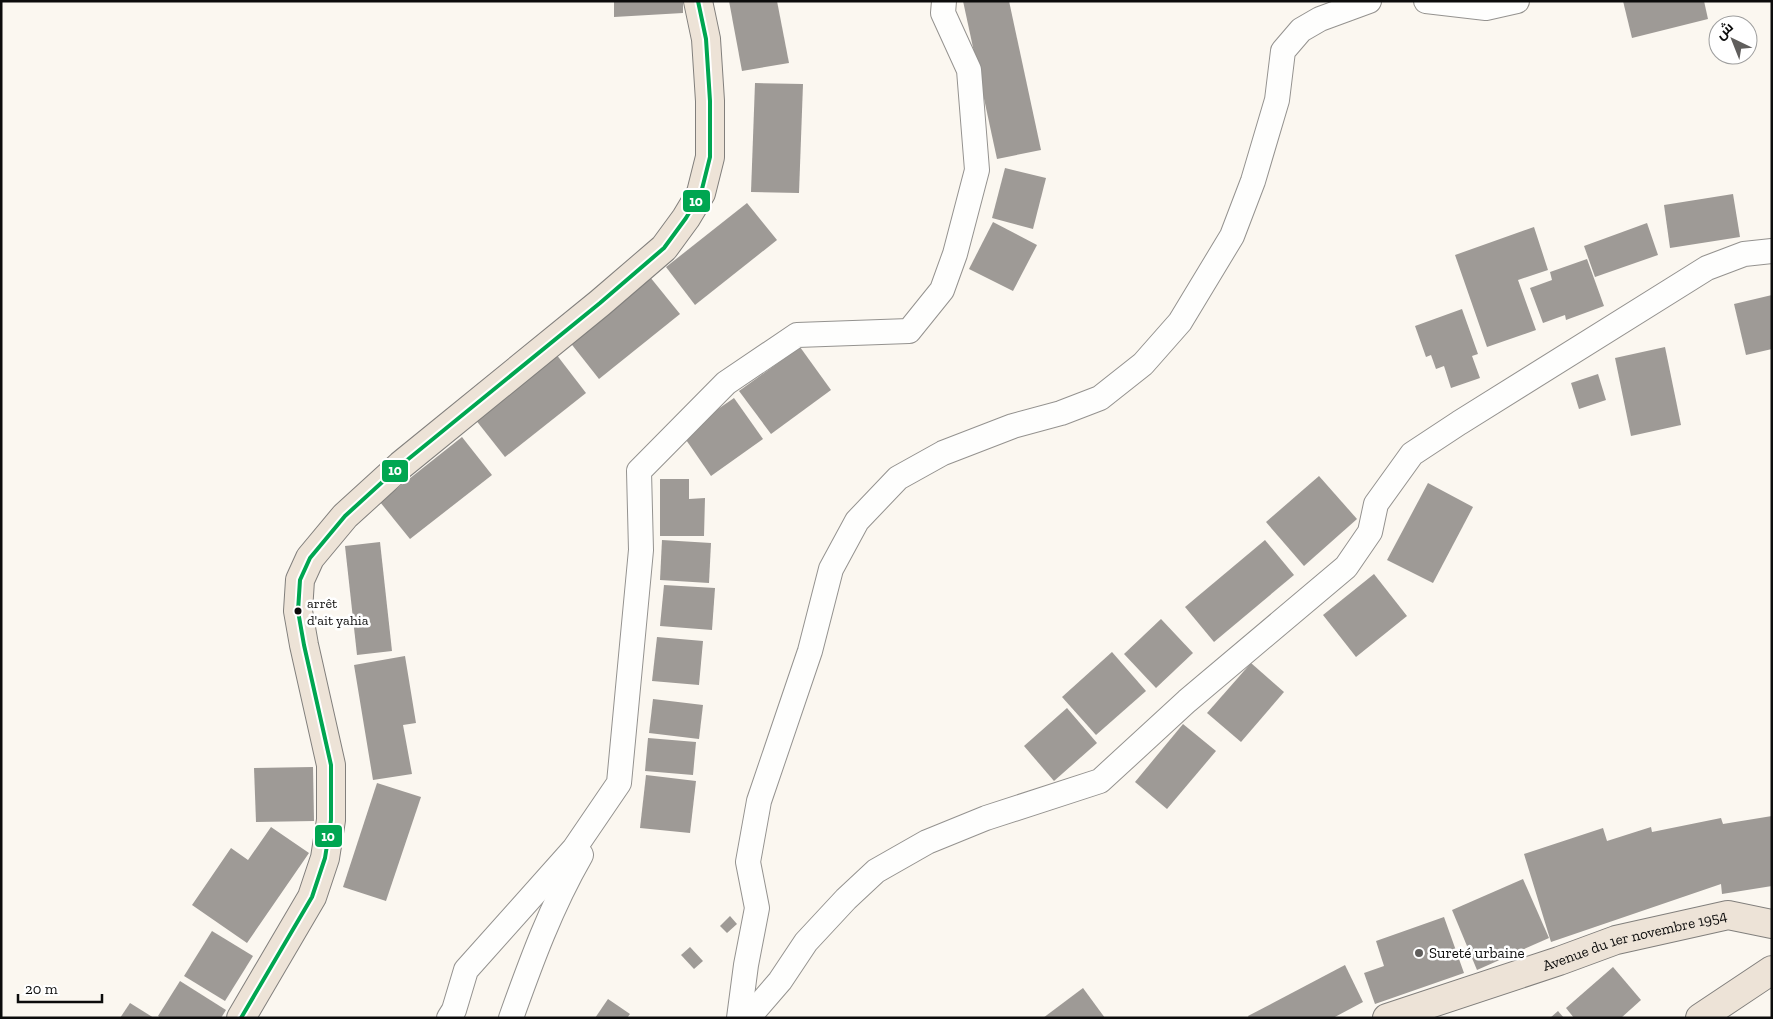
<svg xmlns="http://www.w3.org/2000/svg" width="1773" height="1019" viewBox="0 0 1773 1019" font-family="'Zilla Slab',Cairo,serif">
<rect width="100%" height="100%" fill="#fbf7f0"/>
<!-- building -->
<g fill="#9e9a96">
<polygon points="614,1 683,1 683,13 614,17"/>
<polygon points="729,1 777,1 789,63 742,71"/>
<polygon points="963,1 1009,1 1041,150 997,159"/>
<polygon points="1623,1 1704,1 1708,19 1632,38"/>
<polygon points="755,83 803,84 799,193 751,192"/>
<polygon points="1005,168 1046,178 1033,229 992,218"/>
<polygon points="1733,194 1740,237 1670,248 1664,205"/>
<polygon points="747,203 777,240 695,305 666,267"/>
<polygon points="993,222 1037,245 1013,291 969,269"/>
<polygon points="1647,223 1658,255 1595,277 1584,246"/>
<polygon points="1534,227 1548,270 1518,280 1536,330 1487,347 1455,255"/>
<polygon points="1587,259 1604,306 1566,320 1565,315 1543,323 1530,288 1552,280 1550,272"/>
<polygon points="650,277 680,314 599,379 569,341"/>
<polygon points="1772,295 1772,349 1746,355 1734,304"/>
<polygon points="1462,309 1478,354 1472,356 1480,378 1451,388 1444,366 1436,369 1431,355 1426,357 1415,326"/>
<polygon points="800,347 831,390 771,434 739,391"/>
<polygon points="1665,347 1681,425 1631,436 1615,358"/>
<polygon points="556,354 586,393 505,457 475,419"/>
<polygon points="1598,374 1606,400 1579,409 1571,383"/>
<polygon points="734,398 763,439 711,476 682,434"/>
<polygon points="462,437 492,475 410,539 380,502"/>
<polygon points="1319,476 1357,519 1304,566 1266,522"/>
<polygon points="660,479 689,479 689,499 705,498 704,536 660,536"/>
<polygon points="1428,483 1473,507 1433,583 1387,560"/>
<polygon points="662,540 711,543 709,583 660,580"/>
<polygon points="1265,540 1294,575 1214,642 1185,607"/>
<polygon points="380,542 392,651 357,655 345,546"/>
<polygon points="1374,574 1407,616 1356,657 1323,615"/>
<polygon points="664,585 715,588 712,630 660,626"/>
<polygon points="1161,619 1193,653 1156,688 1124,654"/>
<polygon points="657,637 703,641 699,685 652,681"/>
<polygon points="1112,652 1146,691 1096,735 1062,697"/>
<polygon points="405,656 416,723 403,725 412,774 373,780 354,665"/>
<polygon points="1251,663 1284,692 1241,742 1207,713"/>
<polygon points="653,699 703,705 699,739 649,733"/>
<polygon points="1067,708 1097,743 1054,781 1024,746"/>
<polygon points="1183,724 1216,751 1167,809 1135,782"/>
<polygon points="648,738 696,742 693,775 645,771"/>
<polygon points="313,767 314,821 256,822 254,768"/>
<polygon points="646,775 696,781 690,833 640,828"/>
<polygon points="377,783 421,797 386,901 343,887"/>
<polygon points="1772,816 1772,886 1722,894 1721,884 1551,942 1524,854 1603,828 1607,841 1651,827 1652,832 1721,818 1723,824"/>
<polygon points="271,827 309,853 247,943 192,905 231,848 248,860"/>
<polygon points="1523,879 1549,938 1477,970 1452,910"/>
<polygon points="730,916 737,924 727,933 720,926"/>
<polygon points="1444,917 1464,973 1375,1004 1364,973 1384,966 1376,941"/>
<polygon points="212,931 253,956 225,1001 184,976"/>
<polygon points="690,947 703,961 694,969 681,955"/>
<polygon points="1345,965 1363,1002 1333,1018 1249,1018 1248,1016"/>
<polygon points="1613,967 1641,1000 1621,1018 1574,1018 1566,1008"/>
<polygon points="180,981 226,1010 221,1018 161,1018 158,1016"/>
<polygon points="1083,988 1105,1018 1043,1018"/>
<polygon points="608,999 630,1014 627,1018 595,1018"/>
<polygon points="130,1003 154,1018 120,1018"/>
<polygon points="1558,1011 1564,1018 1550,1018"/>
</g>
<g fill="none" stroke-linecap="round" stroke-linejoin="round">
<defs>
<g id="minor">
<polyline points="1426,1 1486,8 1517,1"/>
<polyline points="449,1018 454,1010 466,970 574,849 619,783 641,550 639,471 726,383 797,335 909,331 942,290 955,254 977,170 969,70 943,13 944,1"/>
<path d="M511 1018C531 962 551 907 581 855"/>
<polyline points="739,1018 746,965 757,908 748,862 759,801 810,651 831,569 857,521 898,478 943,453 1013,426 1061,413 1100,398 1143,364 1180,322 1232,236 1253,181 1277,100 1283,51 1301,30 1320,19 1369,1"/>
<polyline points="748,1018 780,981 806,942 846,899 876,871 927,842 986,818 1100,781 1187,701 1346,567 1370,532 1376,504 1412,454 1459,423 1707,268 1744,254 1772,251"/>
</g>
<g id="primary">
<polyline points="241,1018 312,897 325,858 331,820 331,765 304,645 298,611 300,580 310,558 345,516 401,465 600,303 664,248 686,218 701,193 710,157 710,101 706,39 698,1"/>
<path id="s1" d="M1387 1018 1559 961 1616 940 1728 915 1772 924"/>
<polyline points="1700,1018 1772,970"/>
</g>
</defs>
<!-- minor casing -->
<use href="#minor" stroke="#94928f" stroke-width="26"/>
<!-- primary casing -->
<use href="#primary" stroke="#817f7c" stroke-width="30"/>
<!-- minor -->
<use href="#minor" stroke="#fefefd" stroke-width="24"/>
<!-- primary -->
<use href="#primary" stroke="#ede3d7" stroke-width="28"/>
<defs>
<polyline id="bus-1" points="241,1018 312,897 325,858 331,820 331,765 304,645 298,611 300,580 310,558 345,516 401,465 600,303 664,248 686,218 701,193 710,157 710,101 706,39 698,1"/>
</defs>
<!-- bus-1 casing -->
<use href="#bus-1" stroke="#fff" stroke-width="8"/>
<!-- bus-1 -->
<use href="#bus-1" stroke="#00a651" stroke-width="4"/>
</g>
<!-- markers -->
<circle fill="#0c0c0c" stroke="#fff" stroke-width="2" cx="298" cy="611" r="4.5"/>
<circle fill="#605e5c" stroke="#fff" stroke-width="2" cx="1419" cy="953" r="5"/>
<g text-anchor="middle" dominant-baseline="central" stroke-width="5" stroke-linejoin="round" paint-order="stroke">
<!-- bus labels -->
<g font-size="14" fill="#0c0c0c" stroke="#fff" text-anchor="start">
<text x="307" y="603">arrêt<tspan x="307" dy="17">d'ait yahia</tspan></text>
</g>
<!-- street labels -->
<g font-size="15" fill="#0c0c0c" stroke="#fff">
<text stroke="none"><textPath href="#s1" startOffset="260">Avenue du 1er novembre 1954</textPath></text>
</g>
<!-- poi labels -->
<g font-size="15" fill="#0c0c0c" stroke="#fff" text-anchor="start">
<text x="1429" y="953">Sureté urbaine</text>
</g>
</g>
<g stroke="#fff" stroke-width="2">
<rect x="682" y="189" width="29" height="24" rx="5" fill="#00a651"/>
<rect x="381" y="459" width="28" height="24" rx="5" fill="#00a651"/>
<rect x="314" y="824" width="29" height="24" rx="5" fill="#00a651"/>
</g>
<g font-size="14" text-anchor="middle" font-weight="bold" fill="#fff">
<text x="696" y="206">10</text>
<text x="395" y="475">10</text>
<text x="328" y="841">10</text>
</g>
<!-- border -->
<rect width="1773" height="1019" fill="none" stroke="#0c0c0c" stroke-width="5"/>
<!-- north arrow -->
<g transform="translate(1733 40) rotate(317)"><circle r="24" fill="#ffffff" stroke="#9e9e9e"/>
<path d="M0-4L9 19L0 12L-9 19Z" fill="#605e5c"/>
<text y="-8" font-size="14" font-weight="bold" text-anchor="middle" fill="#0c0c0c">ش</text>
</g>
<!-- scale -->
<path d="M18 994v8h84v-8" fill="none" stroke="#0c0c0c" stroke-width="2.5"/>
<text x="25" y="994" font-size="15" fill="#0c0c0c" stroke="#ffffff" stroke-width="4" paint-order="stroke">20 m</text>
</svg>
